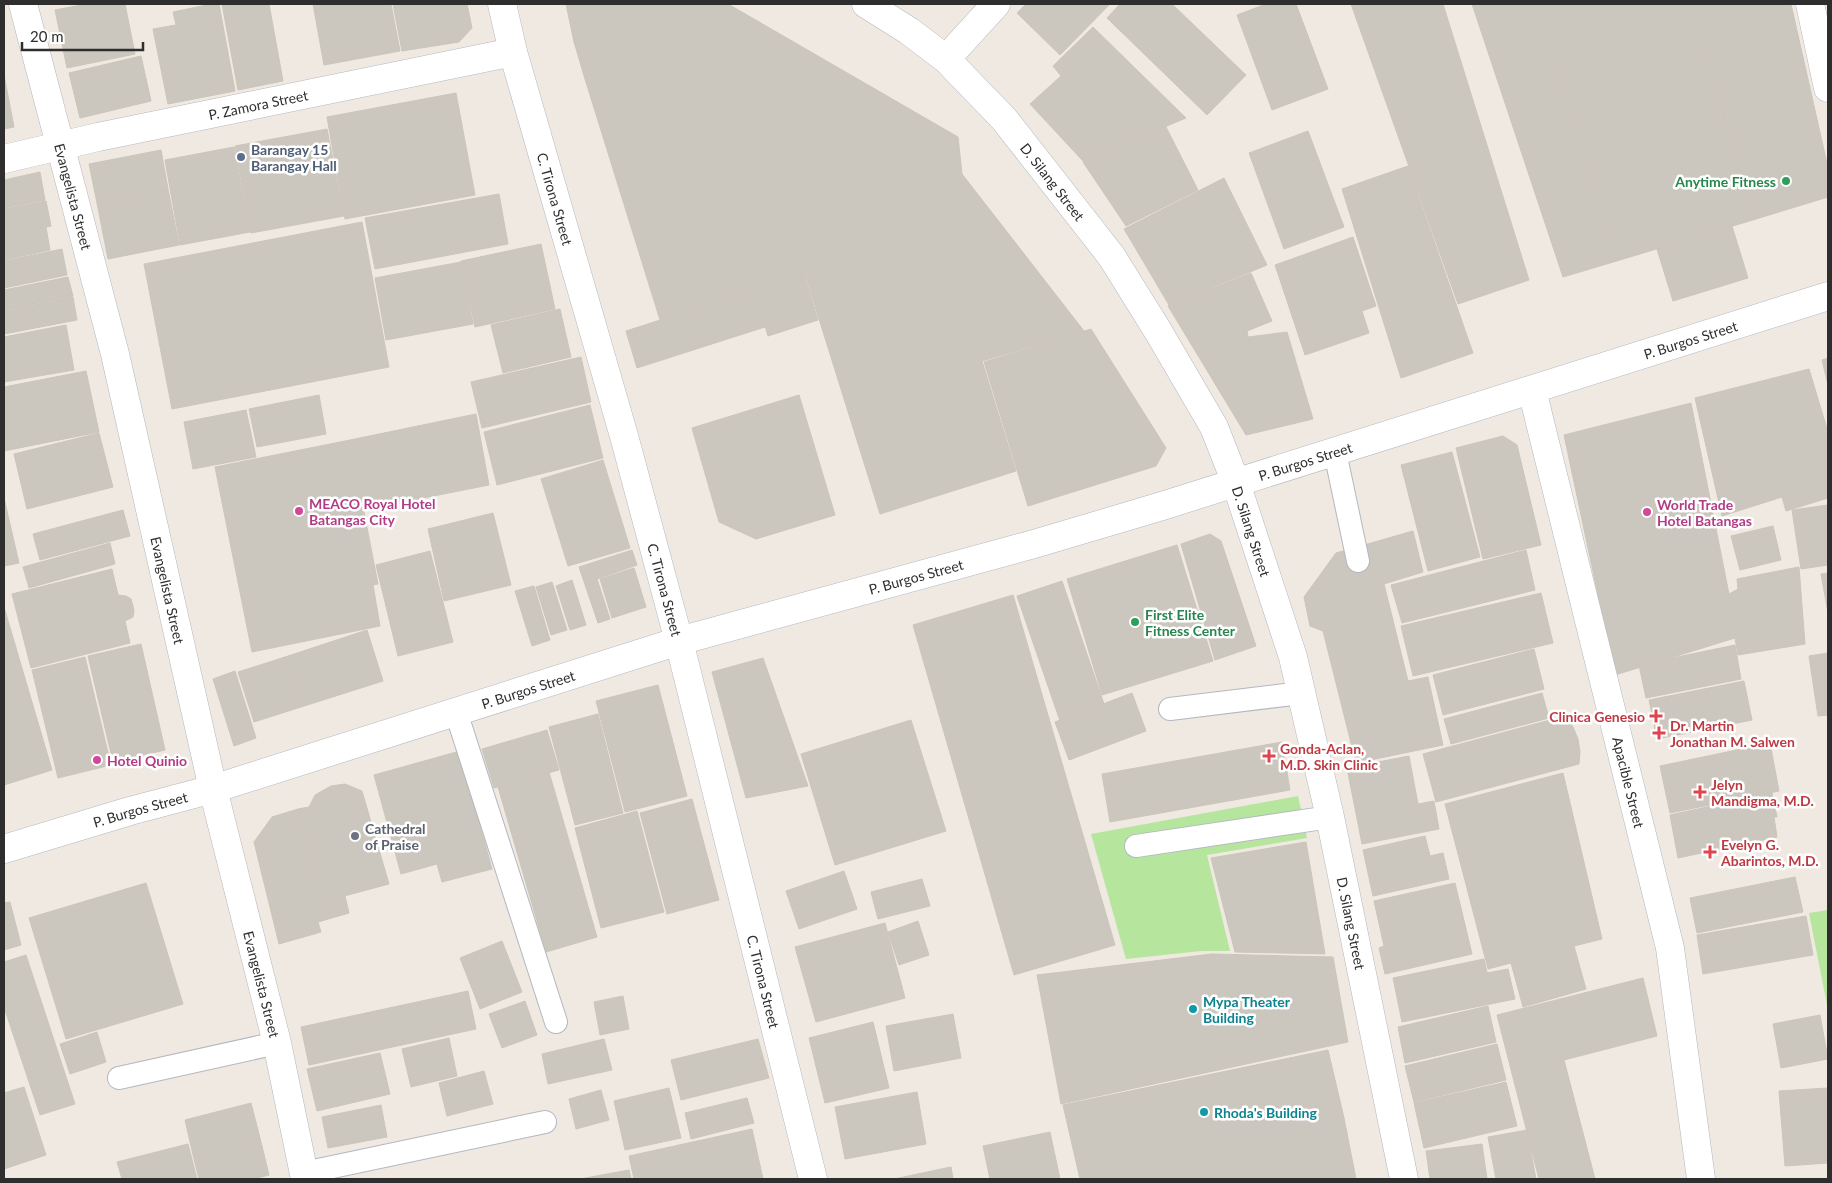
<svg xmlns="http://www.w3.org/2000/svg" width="1832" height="1183" viewBox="0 0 1832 1183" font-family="Lato,sans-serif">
<rect width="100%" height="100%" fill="#efe9e1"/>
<!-- green -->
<g fill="#b6e59e">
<polygon points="1298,796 1307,838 1207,855 1230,951 1201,951 1126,959 1091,834"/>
<polygon points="1828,910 1828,1010 1809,913"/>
</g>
<!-- building -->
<g fill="#cbc7bf" stroke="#cbc5ba">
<polygon points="87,4 125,4 135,54 67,68 55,10"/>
<polygon points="212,4 219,4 235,91 168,104 153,29 176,25 173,12"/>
<polygon points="222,4 269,4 283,81 238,90"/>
<polygon points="313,4 391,4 400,51 324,65"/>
<polygon points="393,4 467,4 472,28 459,42 402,51"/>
<polygon points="566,4 728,4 958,137 962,174 1084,331 982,361 1016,471 880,514 805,274 660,320 585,79 574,42"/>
<polygon points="1026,4 1110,4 1060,55 1017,13"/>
<polygon points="1120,4 1172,4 1246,75 1207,115 1107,18"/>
<polygon points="1266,4 1296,4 1328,89 1272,110 1237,15"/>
<polygon points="1351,4 1443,4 1529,280 1458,304"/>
<polygon points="1472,4 1537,4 1620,260 1563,277"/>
<polygon points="1537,4 1689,4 1756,219 1620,260"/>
<polygon points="1689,4 1791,4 1828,168 1828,197 1756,219"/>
<polygon points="1093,27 1186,118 1083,161 1030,104 1061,76 1053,66"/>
<polygon points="141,56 151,101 80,118 69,73"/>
<polygon points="4,75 14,127 4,129"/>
<polygon points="456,93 475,195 345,219 327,117"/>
<polygon points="1166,127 1198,190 1126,226 1083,162"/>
<polygon points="327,129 344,216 251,233 235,146"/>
<polygon points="1308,131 1344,227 1284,249 1249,153"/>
<polygon points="234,147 250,232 180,245 165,160"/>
<polygon points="161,150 168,189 97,203 89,164"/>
<polygon points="1408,166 1473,353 1401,378 1342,189"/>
<polygon points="40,172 45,200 4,208 4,180"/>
<polygon points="1224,178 1267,265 1169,305 1124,229"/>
<polygon points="168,189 179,245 108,259 97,203"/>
<polygon points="499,194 508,244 375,269 365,218"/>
<polygon points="46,201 51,226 46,227 50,250 4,260 4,209"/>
<polygon points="362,222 389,367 172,409 144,264"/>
<polygon points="1732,226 1748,278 1673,301 1657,249"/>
<polygon points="1353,237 1376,306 1362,311 1369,333 1305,355 1275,265"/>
<polygon points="541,244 555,309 475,327 461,261"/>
<polygon points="62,249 67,275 4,288 4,261"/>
<polygon points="461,262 473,324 386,340 375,278"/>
<polygon points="1251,273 1272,321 1247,331 1248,337 1287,332 1313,419 1246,435 1168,306"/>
<polygon points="804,274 818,320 768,336 754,290"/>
<polygon points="68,277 73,296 4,310 4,290"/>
<polygon points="754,290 765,327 637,368 626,331"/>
<polygon points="73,297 77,320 4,334 4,311"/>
<polygon points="560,309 571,357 503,373 491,325"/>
<polygon points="66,325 74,370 4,382 4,337"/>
<polygon points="1091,329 1166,448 1156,466 1028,506 984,362"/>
<polygon points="581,357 591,402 482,428 471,382"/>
<polygon points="1828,358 1828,385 1822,360"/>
<polygon points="1809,369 1828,432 1828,498 1786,511 1782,497 1722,516 1695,398"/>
<polygon points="86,371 99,432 4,451 4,387"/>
<polygon points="319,395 326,434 257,447 249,409"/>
<polygon points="799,395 835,515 756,539 719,522 692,428"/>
<polygon points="1691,403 1729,594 1738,589 1737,579 1799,567 1805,644 1738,655 1735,638 1615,675 1564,435"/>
<polygon points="590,405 603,458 497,485 484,432"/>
<polygon points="246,410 256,457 193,469 184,422"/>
<polygon points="476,414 489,485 363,510 350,440"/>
<polygon points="99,433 113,487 27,509 14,454"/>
<polygon points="1503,436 1517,445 1541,545 1483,559 1456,448"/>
<polygon points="350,440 378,584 373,585 380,626 252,652 215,467"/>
<polygon points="1452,452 1480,557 1428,571 1401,465"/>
<polygon points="603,460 630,548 568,566 541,479"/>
<polygon points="4,498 19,563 4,566"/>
<polygon points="1828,505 1828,565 1801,569 1792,510"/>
<polygon points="123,510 130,536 40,560 33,534"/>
<polygon points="493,513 511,585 444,601 428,529"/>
<polygon points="1773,526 1781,560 1740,570 1731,536"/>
<polygon points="1413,531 1423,572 1384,584 1408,681 1428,677 1443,745 1356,763 1323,631 1310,626 1304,597 1336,553"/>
<polygon points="1210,534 1221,541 1256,646 1215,660 1181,544"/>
<polygon points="110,543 115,564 29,588 23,567"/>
<polygon points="1177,545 1213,661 1102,695 1067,579"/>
<polygon points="632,550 637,565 597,579 610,619 598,623 579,567"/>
<polygon points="1526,550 1535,590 1402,623 1391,585"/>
<polygon points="430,551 453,642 398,656 376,565"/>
<polygon points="634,568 646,607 612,618 600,579"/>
<polygon points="112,569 118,595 126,596 131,599 133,606 134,611 133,617 125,621 130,643 31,668 12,594"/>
<polygon points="1828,573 1828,613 1821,574"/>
<polygon points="572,580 586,625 570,630 556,586"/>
<polygon points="1062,581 1104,704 1060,721 1017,596"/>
<polygon points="552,582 567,630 551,635 536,587"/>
<polygon points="534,586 550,640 532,646 515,591"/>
<polygon points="1541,593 1553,643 1413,676 1401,626"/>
<polygon points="1013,595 1115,945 1014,975 913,625"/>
<polygon points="4,607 52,770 4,785"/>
<polygon points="367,630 383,681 301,707 285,657"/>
<polygon points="141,644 165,750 113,762 88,656"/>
<polygon points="1735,645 1741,679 1646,698 1639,665"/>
<polygon points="1534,649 1544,689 1443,715 1433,675"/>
<polygon points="1828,653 1828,715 1818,716 1809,656"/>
<polygon points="85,657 111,765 58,778 32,670"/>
<polygon points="285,657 301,707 254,722 238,672"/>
<polygon points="763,658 808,786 746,798 712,672"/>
<polygon points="235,671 256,738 234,746 213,679"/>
<polygon points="1744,681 1752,720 1657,739 1649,700"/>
<polygon points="658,685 687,796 625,812 596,701"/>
<polygon points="1132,693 1146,731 1069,760 1055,722"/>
<polygon points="1542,693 1549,718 1451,744 1444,719"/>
<polygon points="598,714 623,813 575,825 549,727"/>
<polygon points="1565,716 1573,727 1578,739 1580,752 1579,764 1436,802 1423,754"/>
<polygon points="911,720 946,831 835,865 801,754"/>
<polygon points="547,730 559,770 494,788 482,749"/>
<polygon points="1282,742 1290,790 1110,822 1102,774"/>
<polygon points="1770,743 1779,791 1670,813 1660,766"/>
<polygon points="460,751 492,869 442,882 437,864 401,874 374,775"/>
<polygon points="1409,756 1418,804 1434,801 1439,829 1362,844 1347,768"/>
<polygon points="549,772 597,937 546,952 498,787"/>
<polygon points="1563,773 1602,939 1574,946 1586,989 1523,1007 1511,963 1488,969 1445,804"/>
<polygon points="345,784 362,791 389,884 322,902 298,809 309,807 315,795 331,786"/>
<polygon points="1772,793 1777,817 1774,817 1777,837 1678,858 1670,815"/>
<polygon points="692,799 719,900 667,914 640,813"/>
<polygon points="298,809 322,902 345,896 349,913 318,922 321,932 279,944 254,842 272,817"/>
<polygon points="637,811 664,912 601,928 575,828"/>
<polygon points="1425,836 1430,856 1443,853 1449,879 1373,896 1363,850"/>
<polygon points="1306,842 1325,954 1235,952 1211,858"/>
<polygon points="844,871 857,909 799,929 786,891"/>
<polygon points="1795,877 1803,912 1697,933 1690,898"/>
<polygon points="922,879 930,906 878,919 871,892"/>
<polygon points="146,883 183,1004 66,1039 29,918"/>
<polygon points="1455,883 1472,954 1385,974 1379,948 1384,946 1374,901"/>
<polygon points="10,902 21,945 4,950 4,903"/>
<polygon points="1806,916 1813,955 1703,974 1697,935"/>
<polygon points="918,921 929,955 899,965 888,932"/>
<polygon points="885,923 905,998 816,1022 795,947"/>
<polygon points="502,941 522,992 480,1009 460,958"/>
<polygon points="1212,954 1333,957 1348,1042 1061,1104 1037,975"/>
<polygon points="26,955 75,1104 40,1115 4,1007 4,962"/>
<polygon points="1484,959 1487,973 1508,969 1515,999 1402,1022 1393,978"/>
<polygon points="1643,978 1657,1036 1564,1060 1595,1179 1539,1179 1497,1015"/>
<polygon points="468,991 476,1029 309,1065 301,1027"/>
<polygon points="623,996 629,1029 600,1035 594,1002"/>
<polygon points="525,1001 537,1035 502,1048 489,1014"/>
<polygon points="1488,1006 1496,1042 1405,1063 1398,1027"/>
<polygon points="953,1014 961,1058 894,1071 886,1026"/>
<polygon points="1820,1015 1828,1059 1781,1068 1773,1024"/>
<polygon points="873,1022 889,1088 825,1103 809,1038"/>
<polygon points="97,1032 106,1062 70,1074 60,1044"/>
<polygon points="449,1038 457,1076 411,1087 402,1049"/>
<polygon points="604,1039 612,1070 548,1084 542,1054"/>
<polygon points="758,1039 769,1078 681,1100 671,1060"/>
<polygon points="1497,1044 1506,1080 1414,1102 1405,1066"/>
<polygon points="1328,1050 1344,1118 1356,1179 1080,1179 1063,1105"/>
<polygon points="380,1053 390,1094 317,1111 307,1069"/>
<polygon points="484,1071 493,1104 447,1116 439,1083"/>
<polygon points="1506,1082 1517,1126 1424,1148 1414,1103"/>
<polygon points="24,1087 46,1155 4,1169 4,1093"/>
<polygon points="669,1088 681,1138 625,1150 614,1101"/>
<polygon points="1828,1088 1828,1163 1785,1166 1779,1091"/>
<polygon points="601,1090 609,1120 576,1129 569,1099"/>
<polygon points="917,1092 926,1144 845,1159 835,1107"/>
<polygon points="747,1098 754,1123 691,1139 685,1113"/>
<polygon points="251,1103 260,1138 193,1155 185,1120"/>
<polygon points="381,1105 387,1137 328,1148 322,1117"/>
<polygon points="752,1129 763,1179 634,1179 629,1156"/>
<polygon points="1527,1130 1536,1179 1496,1179 1488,1137"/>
<polygon points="1050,1132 1060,1179 990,1179 983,1146"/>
<polygon points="260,1138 269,1175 253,1179 199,1179 193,1155"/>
<polygon points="188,1144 197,1179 122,1179 117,1162"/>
<polygon points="1482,1144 1487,1179 1430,1179 1426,1151"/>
<polygon points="951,1167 953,1179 894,1179"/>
<polygon points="629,1170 631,1179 580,1179"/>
</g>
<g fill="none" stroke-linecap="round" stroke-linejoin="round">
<defs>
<g id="lane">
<polyline points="1335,452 1358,561"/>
<polyline points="1170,709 1301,693"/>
<polyline points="456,712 556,1022"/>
<polyline points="1136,846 1330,817"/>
<polyline points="119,1078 277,1043"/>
<polyline points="304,1173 545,1122"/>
</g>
<g id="street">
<polyline points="1810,4 1828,88"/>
<polyline points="946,59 996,4"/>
<path id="s1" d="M4 159 98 137 513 52"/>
<path id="s2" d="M1532 390 1670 948 1701 1179"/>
</g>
<g id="secondary">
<path id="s3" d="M23 4 115 354 213 789 277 1043 305 1179"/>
<path id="s4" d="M502 4 513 52 624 436 679 641 813 1179"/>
<path id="s5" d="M866 4 909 31 946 59 1004 119 1112 257 1158 331 1214 427 1236 483 1293 657 1330 817 1404 1179"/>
<path id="s6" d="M4 849 130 811 213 789 679 641 1034 544 1162 506 1828 296"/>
</g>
</defs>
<!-- lane casing -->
<use href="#lane" stroke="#b4b7c1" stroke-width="24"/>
<!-- street casing -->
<use href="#street" stroke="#b4b7c1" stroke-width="29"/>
<!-- secondary casing -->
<use href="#secondary" stroke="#b4b7c1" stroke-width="29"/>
<!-- lane -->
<use href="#lane" stroke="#fff" stroke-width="22"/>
<!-- street -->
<use href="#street" stroke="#fff" stroke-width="28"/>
<!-- secondary -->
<use href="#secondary" stroke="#fff" stroke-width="28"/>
</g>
<!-- markers -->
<circle fill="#5c6f8a" stroke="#fff" stroke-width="2" cx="241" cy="157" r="5"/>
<g fill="#2e9e5b" stroke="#fff" stroke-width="2">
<circle cx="1786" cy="181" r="5"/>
<circle cx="1135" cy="622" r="5"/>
</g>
<g fill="#d1479c" stroke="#fff" stroke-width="2">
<circle cx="299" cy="511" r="5"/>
<circle cx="1647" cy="512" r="5"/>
<circle cx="97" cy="760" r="5"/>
</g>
<g fill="#e0444e" stroke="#fff" stroke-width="2">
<path d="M1653.5 708.5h5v5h5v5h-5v5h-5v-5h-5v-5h5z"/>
<path d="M1656.5 725.5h5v5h5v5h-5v5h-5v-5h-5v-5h5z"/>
<path d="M1266.5 748.5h5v5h5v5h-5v5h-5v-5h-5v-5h5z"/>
<path d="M1697.5 784.5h5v5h5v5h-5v5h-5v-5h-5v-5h5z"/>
<path d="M1707.5 844.5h5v5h5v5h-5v5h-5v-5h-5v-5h5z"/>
</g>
<circle fill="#6b7280" stroke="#fff" stroke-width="2" cx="355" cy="836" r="5"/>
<g fill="#0f9aa8" stroke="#fff" stroke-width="2">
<circle cx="1193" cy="1009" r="5"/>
<circle cx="1204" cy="1112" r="5"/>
</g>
<g text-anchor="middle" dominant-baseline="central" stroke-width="5" stroke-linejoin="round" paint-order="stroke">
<!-- street labels -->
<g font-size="14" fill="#2e2e2e" stroke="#fff">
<text stroke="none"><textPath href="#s1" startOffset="260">P. Zamora Street</textPath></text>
<text stroke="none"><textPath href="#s5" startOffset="260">D. Silang Street</textPath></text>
<text stroke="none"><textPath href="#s3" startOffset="199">Evangelista Street</textPath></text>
<text stroke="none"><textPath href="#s4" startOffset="202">C. Tirona Street</textPath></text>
<text stroke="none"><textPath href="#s6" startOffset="1762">P. Burgos Street</textPath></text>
<text stroke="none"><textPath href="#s6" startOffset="1358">P. Burgos Street</textPath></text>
<text stroke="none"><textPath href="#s5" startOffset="665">D. Silang Street</textPath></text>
<text stroke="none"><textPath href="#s6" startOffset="952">P. Burgos Street</textPath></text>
<text stroke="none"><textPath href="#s3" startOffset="604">Evangelista Street</textPath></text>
<text stroke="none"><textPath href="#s4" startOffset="608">C. Tirona Street</textPath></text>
<text stroke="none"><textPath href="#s6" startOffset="548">P. Burgos Street</textPath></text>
<text stroke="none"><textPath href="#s2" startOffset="404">Apacible Street</textPath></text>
<text stroke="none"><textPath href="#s6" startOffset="142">P. Burgos Street</textPath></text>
<text stroke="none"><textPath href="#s5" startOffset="1070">D. Silang Street</textPath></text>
<text stroke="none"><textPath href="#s4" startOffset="1012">C. Tirona Street</textPath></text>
<text stroke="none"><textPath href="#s3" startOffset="1009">Evangelista Street</textPath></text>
</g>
<!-- service labels -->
<g font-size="14" font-weight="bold" fill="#4e5e75" stroke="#fff" text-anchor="start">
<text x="251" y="149">Barangay 15<tspan x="251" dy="16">Barangay Hall</tspan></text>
</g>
<!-- leisure labels -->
<g font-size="14" font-weight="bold" fill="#27864d" stroke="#fff" text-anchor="end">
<text x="1776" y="181">Anytime Fitness</text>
<text x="1145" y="614" text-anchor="start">First Elite<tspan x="1145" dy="16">Fitness Center</tspan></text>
</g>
<!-- hotel labels -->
<g font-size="14" font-weight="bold" fill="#b23c85" stroke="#fff" text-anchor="start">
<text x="309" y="503">MEACO Royal Hotel<tspan x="309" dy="16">Batangas City</tspan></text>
<text x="1657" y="504">World Trade<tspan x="1657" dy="16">Hotel Batangas</tspan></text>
<text x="107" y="760">Hotel Quinio</text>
</g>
<!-- health labels -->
<g font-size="14" font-weight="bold" fill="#be3a42" stroke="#fff" text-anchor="start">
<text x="1645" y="716" text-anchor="end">Clinica Genesio</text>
<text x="1670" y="725">Dr. Martin<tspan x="1670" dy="16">Jonathan M. Salwen</tspan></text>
<text x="1280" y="748">Gonda-Aclan,<tspan x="1280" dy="16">M.D. Skin Clinic</tspan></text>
<text x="1711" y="784">Jelyn<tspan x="1711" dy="16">Mandigma, M.D.</tspan></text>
<text x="1721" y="844">Evelyn G.<tspan x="1721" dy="16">Abarintos, M.D.</tspan></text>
</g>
<!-- worship labels -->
<g font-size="14" font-weight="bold" fill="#5b616d" stroke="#fff" text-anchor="start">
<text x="365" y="828">Cathedral<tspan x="365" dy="16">of Praise</tspan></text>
</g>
<!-- culture labels -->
<g font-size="14" font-weight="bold" fill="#0d838f" stroke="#fff" text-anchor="start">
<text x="1203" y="1001">Mypa Theater<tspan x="1203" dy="16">Building</tspan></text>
<text x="1214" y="1112">Rhoda's Building</text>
</g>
</g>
<!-- border -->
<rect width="1832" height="1183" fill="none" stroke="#2e2e2e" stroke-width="10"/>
<!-- scale -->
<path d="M22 42v8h121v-8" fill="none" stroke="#2e2e2e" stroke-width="2.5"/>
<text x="30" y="42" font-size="15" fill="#2e2e2e" stroke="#ffffff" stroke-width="4" paint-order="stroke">20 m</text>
</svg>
